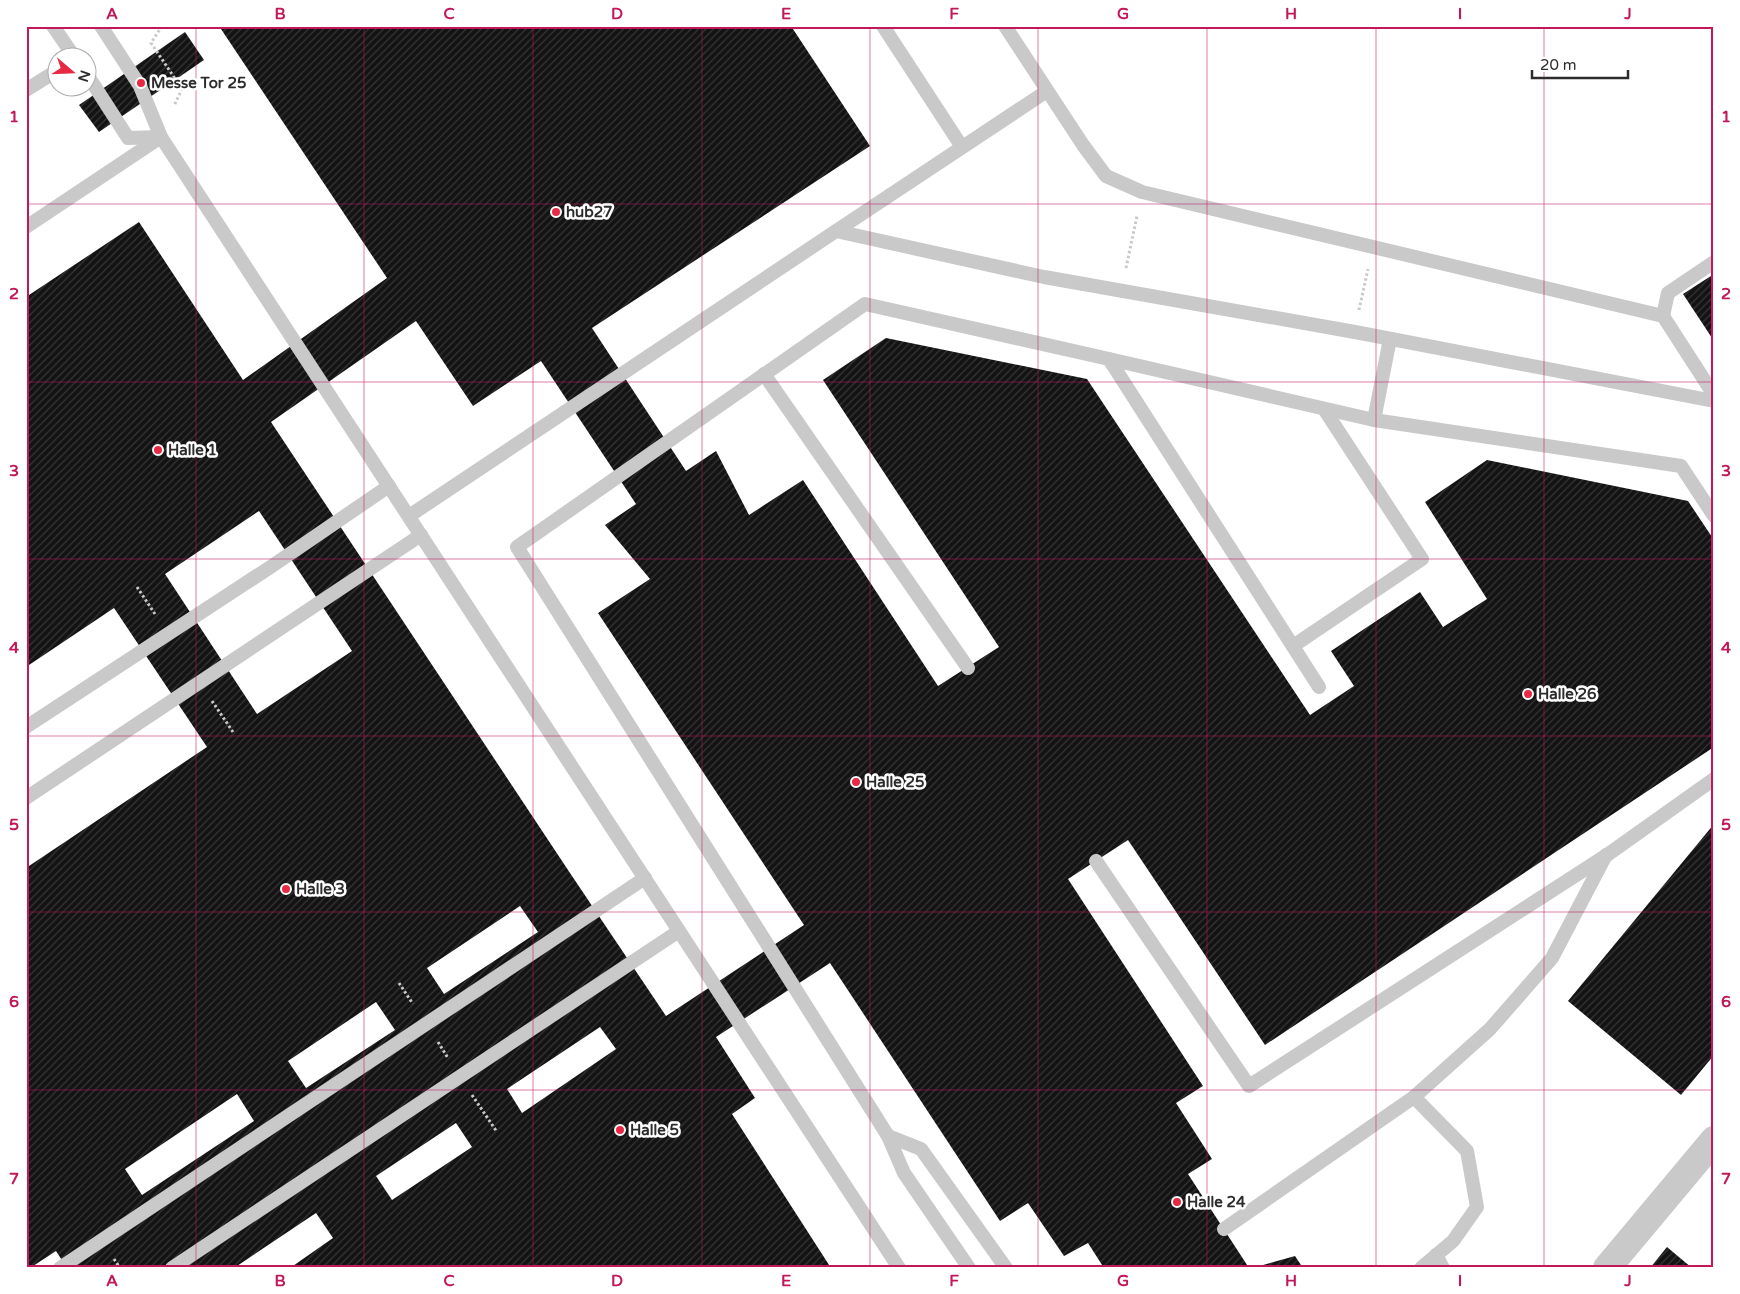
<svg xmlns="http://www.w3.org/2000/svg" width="1740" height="1294" viewBox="0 0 1740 1294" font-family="'Varela Round',sans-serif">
<defs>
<pattern id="building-hatch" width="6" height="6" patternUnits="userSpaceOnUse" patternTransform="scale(1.25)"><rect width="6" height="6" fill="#131313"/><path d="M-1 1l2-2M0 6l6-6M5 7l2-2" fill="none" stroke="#363636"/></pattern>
</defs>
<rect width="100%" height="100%" fill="#fff"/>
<!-- building -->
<g fill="url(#building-hatch)" fill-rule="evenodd">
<path d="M219 26H791L870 146 592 328 686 471 716 451 749 515 803 480 938 686 999 647 823 380 886 338 1087 379 1310 715 1354 686 1331 651 1420 592 1443 627 1487 599 1425 502 1487 460 1688 501 1714 540V747L1265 1045 1128 840 1068 879 1203 1086 1176 1103 1212 1159 1188 1174 1249 1268H1104L1088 1243 1064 1256 1028 1203 1000 1221 830 963 716 1037 755 1098 732 1114 831 1268H290L333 1238 316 1213 234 1268H67L56 1251 30 1268H26V868L207 747 114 608 26 667V297L139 222 243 380 387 278ZM416 321 473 406 541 361 636 504 605 525 650 579 598 613 804 925 666 1016 570 873 271 422ZM259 511 352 651 257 714 165 574ZM520 906 538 932 444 994 427 968ZM376 1002 395 1030 306 1088 288 1061ZM600 1027 616 1049 522 1113 507 1089ZM237 1094 254 1121 142 1195 125 1169ZM456 1123 472 1147 392 1200 376 1176Z"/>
<polygon points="185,32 204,60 99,132 79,105"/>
<polygon points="1714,274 1714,341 1683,294"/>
<polygon points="1714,824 1714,1055 1681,1095 1568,1001"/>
<polygon points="1667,1247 1692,1268 1650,1268"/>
<polygon points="1295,1256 1303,1268 1256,1268 1256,1267"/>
</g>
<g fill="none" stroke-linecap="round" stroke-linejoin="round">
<!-- path -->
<g stroke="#c9c9c9" stroke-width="3" stroke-dasharray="2.5 2.5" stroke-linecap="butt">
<polyline points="162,26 151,43 182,89 174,106"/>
<polyline points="1126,268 1137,216"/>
<polyline points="1359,310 1368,269"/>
<polyline points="137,587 155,614"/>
<polyline points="212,701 233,732"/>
<polyline points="399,983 413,1004"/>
<polyline points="438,1042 448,1058"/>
<polyline points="472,1095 497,1132"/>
<polyline points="114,1259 120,1268"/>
</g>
<!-- service -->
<g stroke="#c9c9c9" stroke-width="14">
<polyline points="53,26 75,58"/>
<polyline points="101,26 140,86 161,137 899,1268"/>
<polyline points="883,26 962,147"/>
<polyline points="1005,26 1083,145 1106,176 1142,192 1663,316 1714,395"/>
<polyline points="88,76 128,138 160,137"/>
<polyline points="26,90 58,70"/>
<polyline points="26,227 161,137"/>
<polyline points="836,231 1047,91"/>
<polyline points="1663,316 1668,293 1714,262"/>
<polyline points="764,374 968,668"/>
<polyline points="1374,420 1390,339"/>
<polyline points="409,516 836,231 1044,277 1355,332 1714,401"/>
<polyline points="1293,646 1422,559 1324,409"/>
<polyline points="1319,687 1109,359 1374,420 1681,466 1714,516"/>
<polyline points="26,727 272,566 389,486"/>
<polyline points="26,798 421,535"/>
<polyline points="1096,861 1249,1086 1607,855 1714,779"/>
<polyline points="1414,1097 1467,1151 1477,1207 1453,1241 1421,1268"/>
<polyline points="888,1136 921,1149 1006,1268"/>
<polyline points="1224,1229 1414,1097 1490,1029 1552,958 1606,855"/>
<polyline points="1436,1255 1443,1268"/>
<polyline points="60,1268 645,878"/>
<polyline points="172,1268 679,931"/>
<polyline points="969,1268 904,1173 888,1136 517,547 865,304 1109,359"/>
</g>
<!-- minor -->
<polyline stroke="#c9c9c9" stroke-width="28" points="1607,1268 1714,1140"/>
</g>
<!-- grid -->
<path fill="none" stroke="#c2185b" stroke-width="1" stroke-opacity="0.55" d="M196 26V1268M364 26V1268M533 26V1268M702 26V1268M870 26V1268M1038 26V1268M1207 26V1268M1376 26V1268M1544 26V1268M26 204H1714M26 382H1714M26 559H1714M26 736H1714M26 912H1714M26 1090H1714"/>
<!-- markers -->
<g fill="#e72944" stroke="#fff" stroke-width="2">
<circle cx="141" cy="83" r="5"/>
<circle cx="556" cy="212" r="5"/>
<circle cx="158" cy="450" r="5"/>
<circle cx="1528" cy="694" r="5"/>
<circle cx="856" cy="782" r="5"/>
<circle cx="286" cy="889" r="5"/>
<circle cx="620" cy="1130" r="5"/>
<circle cx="1177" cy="1202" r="5"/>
</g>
<g text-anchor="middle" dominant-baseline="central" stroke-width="5" stroke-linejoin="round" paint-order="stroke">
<!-- poi labels -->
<g font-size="15" font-weight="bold" fill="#2c2c2c" stroke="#fff" text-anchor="start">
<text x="151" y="83">Messe Tor 25</text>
<text x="566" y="212">hub27</text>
<text x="168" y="450">Halle 1</text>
<text x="1538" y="694">Halle 26</text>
<text x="866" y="782">Halle 25</text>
<text x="296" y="889">Halle 3</text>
<text x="630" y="1130">Halle 5</text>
<text x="1187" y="1202">Halle 24</text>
</g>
</g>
<!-- border -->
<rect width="1740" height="1294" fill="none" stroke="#ffffff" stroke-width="55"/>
<!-- north arrow -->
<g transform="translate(72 72) rotate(109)"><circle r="24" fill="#ffffff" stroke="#ababab"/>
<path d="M0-4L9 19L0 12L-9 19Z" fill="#e72944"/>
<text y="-8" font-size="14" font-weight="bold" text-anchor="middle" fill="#2c2c2c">N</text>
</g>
<!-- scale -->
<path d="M1532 70v8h96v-8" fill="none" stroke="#2c2c2c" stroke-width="2.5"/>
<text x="1540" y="70" font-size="15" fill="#2c2c2c" stroke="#ffffff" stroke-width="4" paint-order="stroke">20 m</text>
<rect x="28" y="28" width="1684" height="1238" fill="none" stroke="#c2185b" stroke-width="2"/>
<g font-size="16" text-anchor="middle" font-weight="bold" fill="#c2185b">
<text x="112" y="19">A</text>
<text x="280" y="19">B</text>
<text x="449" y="19">C</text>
<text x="617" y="19">D</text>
<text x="786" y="19">E</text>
<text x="954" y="19">F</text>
<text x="1123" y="19">G</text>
<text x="1291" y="19">H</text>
<text x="1460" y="19">I</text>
<text x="1628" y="19">J</text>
<text x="14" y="122">1</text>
<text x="1726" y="122">1</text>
<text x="14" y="299">2</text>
<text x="1726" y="299">2</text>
<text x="14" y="476">3</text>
<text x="1726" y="476">3</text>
<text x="14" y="653">4</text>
<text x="1726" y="653">4</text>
<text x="14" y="830">5</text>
<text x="1726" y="830">5</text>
<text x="14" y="1007">6</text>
<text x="1726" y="1007">6</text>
<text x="14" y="1184">7</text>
<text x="1726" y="1184">7</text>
<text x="112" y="1286">A</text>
<text x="280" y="1286">B</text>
<text x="449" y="1286">C</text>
<text x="617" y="1286">D</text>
<text x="786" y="1286">E</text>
<text x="954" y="1286">F</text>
<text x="1123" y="1286">G</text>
<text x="1291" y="1286">H</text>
<text x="1460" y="1286">I</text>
<text x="1628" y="1286">J</text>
</g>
</svg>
